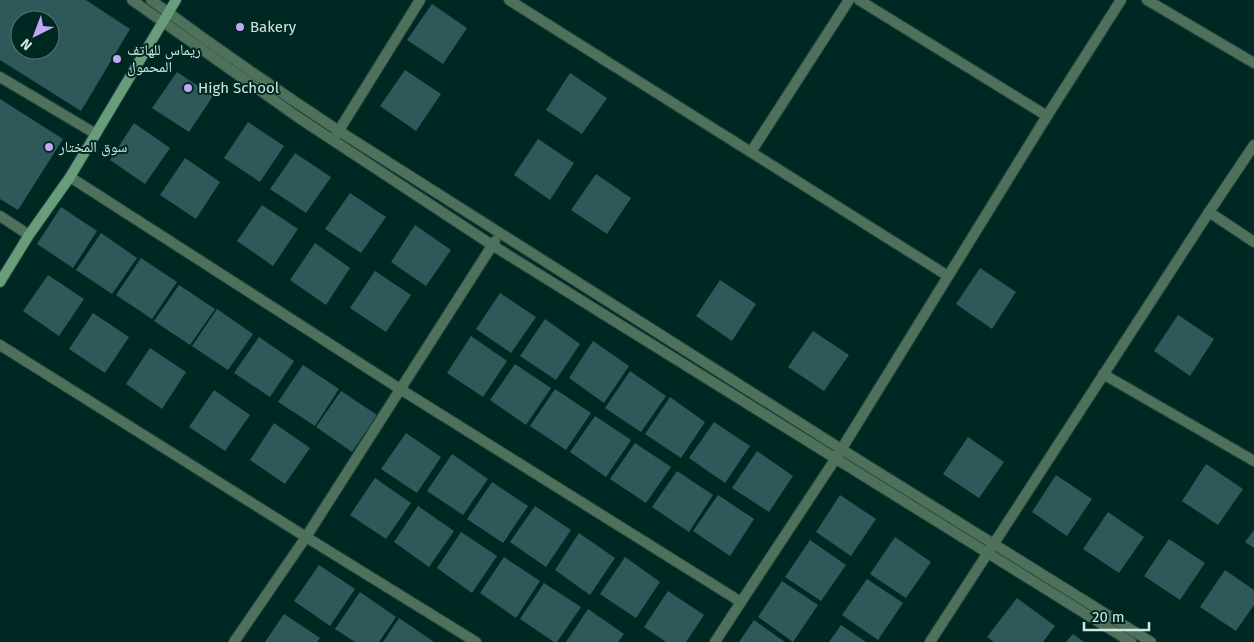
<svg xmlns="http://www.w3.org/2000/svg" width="1254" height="642" viewBox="0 0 1254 642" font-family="'Fira Sans','Noto Naskh Arabic',sans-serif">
<rect width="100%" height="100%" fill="#002822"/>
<!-- building -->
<g fill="#2f585b" fill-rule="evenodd">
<path d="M0 0H86L130 29 81 111 0 60ZM20 20H50V50H20Z"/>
<polygon points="432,4 467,28 443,64 407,40"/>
<polygon points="405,70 441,94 416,131 380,106"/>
<polygon points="177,72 213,96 189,132 152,108"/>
<polygon points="570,73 607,98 582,134 546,110"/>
<polygon points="0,99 63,139 18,210 0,199"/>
<polygon points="248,122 284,146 260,182 224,158"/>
<polygon points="134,123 170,148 145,184 110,160"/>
<polygon points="538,139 574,163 550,200 514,175"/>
<polygon points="295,153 331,177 306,213 270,189"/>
<polygon points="185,158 220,182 196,219 160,195"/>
<polygon points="596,174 631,198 607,234 571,210"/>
<polygon points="350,193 386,217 361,253 325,229"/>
<polygon points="262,205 298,229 273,266 237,241"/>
<polygon points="61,207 97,231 73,268 37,244"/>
<polygon points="415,225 451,250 426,286 391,262"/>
<polygon points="101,233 137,258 112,294 76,270"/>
<polygon points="315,243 350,268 326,305 290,280"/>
<polygon points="141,258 177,282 152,319 116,295"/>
<polygon points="980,268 1016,292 992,329 956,304"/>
<polygon points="375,271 411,295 386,332 350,308"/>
<polygon points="48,275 84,299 59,336 23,311"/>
<polygon points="720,280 756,304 732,341 696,316"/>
<polygon points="179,285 215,309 190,345 154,321"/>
<polygon points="500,293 536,317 511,353 476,329"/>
<polygon points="217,309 253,334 228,370 192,346"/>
<polygon points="93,313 129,337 105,373 69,349"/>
<polygon points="1178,315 1214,339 1190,376 1154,351"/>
<polygon points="545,319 580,344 556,380 520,356"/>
<polygon points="813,331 849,355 824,391 788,367"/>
<polygon points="471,336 507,361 483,397 447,373"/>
<polygon points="259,337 294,361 270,397 234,373"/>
<polygon points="593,341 629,366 604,403 569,378"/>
<polygon points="150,348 186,372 162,409 126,384"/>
<polygon points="515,364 551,388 526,425 490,400"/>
<polygon points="303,365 339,389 315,426 278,402"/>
<polygon points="630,371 666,396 641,432 605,408"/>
<polygon points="555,389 591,413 566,450 530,426"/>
<polygon points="214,390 250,415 225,451 189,427"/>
<polygon points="341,391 377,415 352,452 316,427"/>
<polygon points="670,397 705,422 681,458 645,434"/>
<polygon points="595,416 631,440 606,477 570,452"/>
<polygon points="714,422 750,446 725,483 689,458"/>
<polygon points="274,423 310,448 285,484 250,460"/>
<polygon points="406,433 441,457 417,493 381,469"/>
<polygon points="968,437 1004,462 979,498 943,474"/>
<polygon points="635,443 671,467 646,503 610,479"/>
<polygon points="757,451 793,476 769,512 732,488"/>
<polygon points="452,454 488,479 463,515 427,491"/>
<polygon points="1206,464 1243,489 1218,525 1182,501"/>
<polygon points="677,471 713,495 689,532 652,507"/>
<polygon points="1056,475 1092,499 1067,536 1032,512"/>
<polygon points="375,478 411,503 386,539 350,515"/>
<polygon points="492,482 528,506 503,543 467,519"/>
<polygon points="718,495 754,519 730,556 693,531"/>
<polygon points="840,495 876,519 851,556 816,532"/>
<polygon points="418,506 454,531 429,567 394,542"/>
<polygon points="535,506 571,530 546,567 510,542"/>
<polygon points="1108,512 1144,537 1119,573 1083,549"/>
<polygon points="1254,530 1254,548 1245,542"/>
<polygon points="461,532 497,556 472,593 437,568"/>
<polygon points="579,533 615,558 590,595 555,570"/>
<polygon points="895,537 931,562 906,598 870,574"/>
<polygon points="1169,539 1205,563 1180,600 1144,576"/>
<polygon points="810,540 846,565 821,601 785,577"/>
<polygon points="504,557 540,581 516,618 480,593"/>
<polygon points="625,557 660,582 636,618 600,594"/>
<polygon points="319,565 355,589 330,626 294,601"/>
<polygon points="1225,570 1254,590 1254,605 1236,631 1200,607"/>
<polygon points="867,579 903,603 878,640 842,615"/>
<polygon points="782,581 818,605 793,642 758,617"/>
<polygon points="544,583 581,607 557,642 554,642 520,619"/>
<polygon points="668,591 704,615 686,642 666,642 644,627"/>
<polygon points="360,592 396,617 379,642 355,642 335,629"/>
<polygon points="1017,598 1055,626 1043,642 994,642 987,637"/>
<polygon points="588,609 624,634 618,642 566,642"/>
<polygon points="284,614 320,638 317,642 265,642"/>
<polygon points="399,618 434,642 383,642"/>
<polygon points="754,620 785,642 739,642"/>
<polygon points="841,625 866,642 829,642"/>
<polygon points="1073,634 1084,642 1066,642"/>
</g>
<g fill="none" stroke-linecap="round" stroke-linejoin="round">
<defs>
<g id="street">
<polyline points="132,0 299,118 492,245 1131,642"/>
<path d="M151 0C212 45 275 89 339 131L841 449 1151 642"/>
<polyline points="509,0 948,276"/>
<polyline points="859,0 1047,116"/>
<polyline points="1147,0 1254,63"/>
<polyline points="0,77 96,134"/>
<polyline points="336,135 420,0"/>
<polyline points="751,152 849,0"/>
<polyline points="70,177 400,389 741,602"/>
<polyline points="1209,212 1254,242"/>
<polyline points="0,216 29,235"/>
<polyline points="0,345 306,537 476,642"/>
<polyline points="1103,374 1254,461"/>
<polyline points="234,642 306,537 495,241"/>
<polyline points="715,642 741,602 836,458 1047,116 1121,0"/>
<polyline points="930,642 1209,212 1254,145"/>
</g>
<polyline id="secondary" points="0,282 29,235 70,177 176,0"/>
</defs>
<!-- street casing -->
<use href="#street" stroke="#1d433d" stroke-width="12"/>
<!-- secondary casing -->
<use href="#secondary" stroke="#1d433d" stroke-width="12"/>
<!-- street -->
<use href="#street" stroke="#4f705b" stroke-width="10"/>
<!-- secondary -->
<use href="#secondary" stroke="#679d7b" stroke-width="10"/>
</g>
<!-- markers -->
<g fill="#c0a8f4" stroke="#002822" stroke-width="2">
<circle cx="240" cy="27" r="5"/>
<circle cx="117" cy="59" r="5"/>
<circle cx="188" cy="88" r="5"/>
<circle cx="49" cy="147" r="5"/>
</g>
<g text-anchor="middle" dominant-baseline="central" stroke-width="4" stroke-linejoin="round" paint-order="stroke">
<!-- poi labels -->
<g font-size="15" fill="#d1e6e1" stroke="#002822" text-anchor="start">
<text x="250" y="27">Bakery</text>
<text x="127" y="50">ريماس للهاتف<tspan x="127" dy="17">المحمول</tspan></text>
<text x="198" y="88">High School</text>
<text x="59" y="147">سوق المختار</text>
</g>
</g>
<!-- north arrow -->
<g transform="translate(35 35) rotate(222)"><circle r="24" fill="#002822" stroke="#54746e"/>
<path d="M0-4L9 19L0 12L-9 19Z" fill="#c0a8f4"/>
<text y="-8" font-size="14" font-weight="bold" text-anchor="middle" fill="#d1e6e1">N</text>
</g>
<!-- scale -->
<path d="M1084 622v8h65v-8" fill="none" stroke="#d1e6e1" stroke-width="2.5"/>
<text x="1092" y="622" font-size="15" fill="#d1e6e1" stroke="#002822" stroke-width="4" paint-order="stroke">20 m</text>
</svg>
